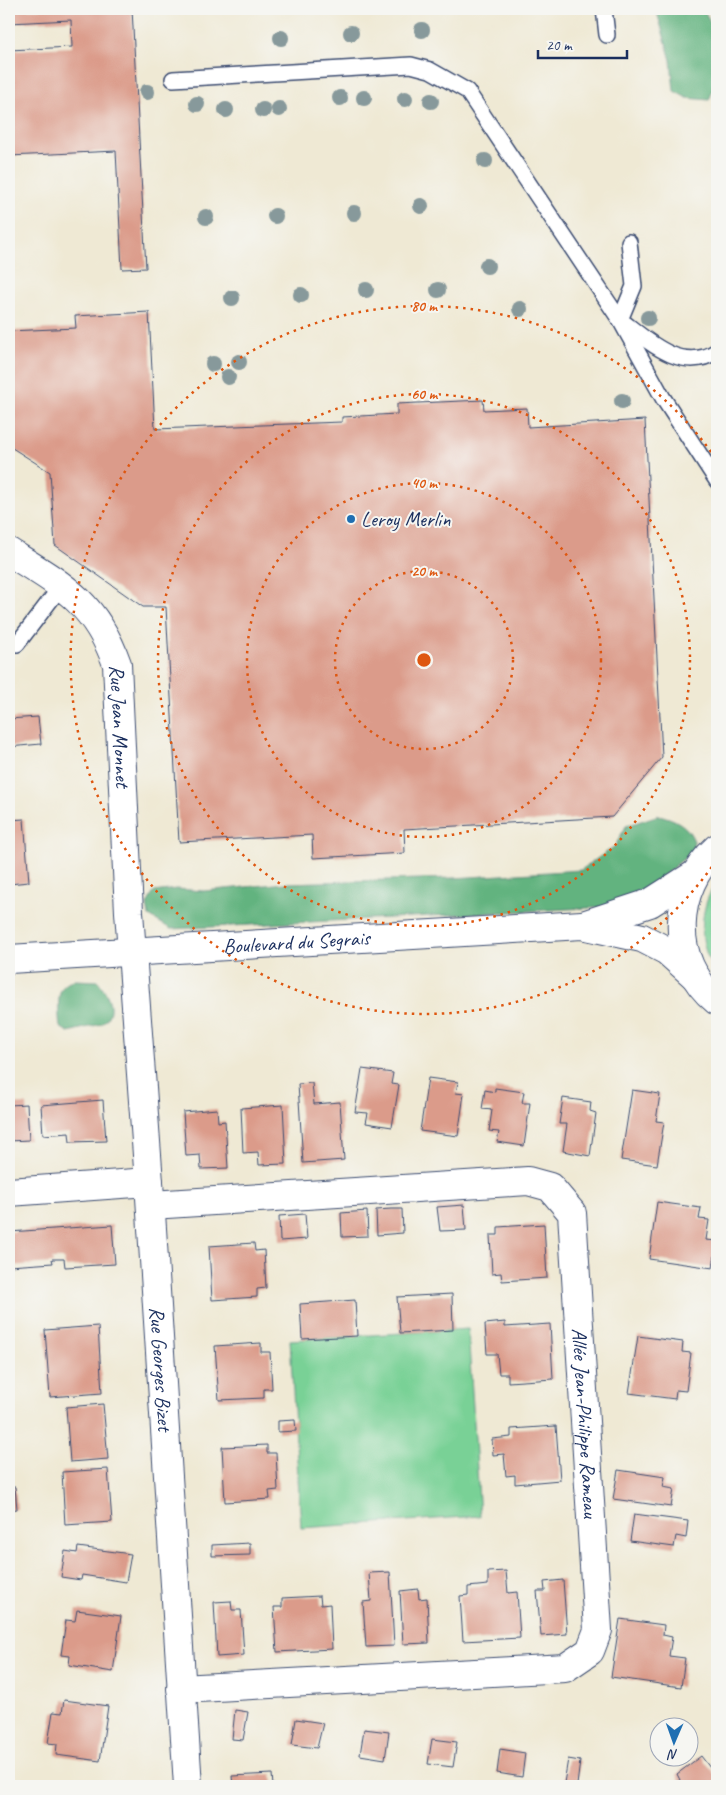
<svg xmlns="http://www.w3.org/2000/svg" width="726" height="1795" viewBox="0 0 726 1795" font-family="Caveat,sans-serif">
<rect width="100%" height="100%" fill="#f6f6f2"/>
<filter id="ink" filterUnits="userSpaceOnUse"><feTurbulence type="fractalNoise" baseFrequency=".02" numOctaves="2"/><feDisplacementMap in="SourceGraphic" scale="10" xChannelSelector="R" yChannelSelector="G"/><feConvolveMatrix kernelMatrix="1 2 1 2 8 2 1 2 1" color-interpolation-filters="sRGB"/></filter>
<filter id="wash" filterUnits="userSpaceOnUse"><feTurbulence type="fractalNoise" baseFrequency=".0096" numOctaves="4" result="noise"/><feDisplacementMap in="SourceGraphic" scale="20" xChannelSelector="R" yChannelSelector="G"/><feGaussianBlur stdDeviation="1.12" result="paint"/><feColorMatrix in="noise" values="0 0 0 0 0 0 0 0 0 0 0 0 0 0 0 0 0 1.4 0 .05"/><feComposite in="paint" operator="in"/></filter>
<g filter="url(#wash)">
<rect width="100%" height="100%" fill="#efe9d4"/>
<!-- green -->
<g fill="#79d196" stroke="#4a807a">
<path d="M717 881V972C696 947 699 906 717 881Z"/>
<polygon points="468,1329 480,1516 301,1528 290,1340"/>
</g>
<!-- forest -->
<g fill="#62b37f" stroke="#3e716e">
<path d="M656 9H703C719 31 720 76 709 100L687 98 674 91 671 60Z"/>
<path d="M659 815C675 819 688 825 694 841L692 852 647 889 629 900 608 907 171 929 149 916 147 904 154 892 176 889 204 891 286 883 454 878 581 870 615 846 626 826Z"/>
<path d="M74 980 98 981C108 994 118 1012 101 1024L68 1032 60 1027C59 1020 57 997 61 990 63 985 69 982 74 980Z"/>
</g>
<g id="blocks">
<!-- building -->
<g fill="#db9b8a">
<polygon points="9,9 132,9 146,268 122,269 116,151 9,156 9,50 72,47 71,20 9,23"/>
<polygon points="149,312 155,429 342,422 342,417 397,414 397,404 483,400 484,410 527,408 528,427 645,420 662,757 612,817 404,829 405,853 313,858 312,835 179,842 166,607 143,607 55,545 50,472 9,446 9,331 76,328 75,316"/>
<polygon points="38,717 41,744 9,747 9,719"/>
<polygon points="24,819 29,882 9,884 9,820"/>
<polygon points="362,1069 393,1073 391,1084 399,1085 392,1127 366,1123 368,1113 355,1112"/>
<polygon points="428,1078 458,1082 456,1093 464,1094 458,1136 420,1131"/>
<polygon points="312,1083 314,1104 340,1102 344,1160 303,1163 298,1084"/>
<polygon points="495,1088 524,1092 522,1103 530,1103 524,1146 497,1142 499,1132 489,1131 492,1110 482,1109 485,1090 495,1092"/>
<polygon points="632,1090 660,1094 656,1121 664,1122 657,1165 621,1160"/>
<polygon points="563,1098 591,1102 590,1111 596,1113 590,1156 563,1151 567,1124 559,1124"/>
<polygon points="103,1100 106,1141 70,1142 69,1133 43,1135 41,1105"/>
<polygon points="27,1104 29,1140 9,1141 9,1105"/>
<polygon points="283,1105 286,1164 259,1165 258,1152 243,1153 241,1108"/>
<polygon points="217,1109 218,1122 225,1121 228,1168 201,1169 200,1155 186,1156 183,1112"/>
<polygon points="657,1202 701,1208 699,1219 709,1220 706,1240 717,1241 713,1268 649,1259"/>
<polygon points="464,1205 466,1230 440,1231 437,1207"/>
<polygon points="391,1209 402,1209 403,1233 377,1235 376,1210"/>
<polygon points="367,1211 368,1236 342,1237 341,1213"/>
<polygon points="305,1214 307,1239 280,1241 279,1216"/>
<polygon points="544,1224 547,1278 502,1281 501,1273 492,1274 490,1235 498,1235 498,1227"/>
<polygon points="112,1225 115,1264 65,1267 64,1259 52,1259 53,1263 9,1266 9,1232"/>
<polygon points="254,1243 255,1251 264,1250 266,1288 257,1289 257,1297 212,1300 209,1246"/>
<polygon points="452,1294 453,1330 400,1333 397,1297"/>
<polygon points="355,1300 357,1336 302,1339 300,1304"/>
<polygon points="505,1322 505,1327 550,1324 553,1379 508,1382 508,1374 499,1374 497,1354 487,1354 485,1324"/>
<polygon points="98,1326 102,1393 50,1397 45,1330"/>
<polygon points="638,1336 683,1342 682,1352 691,1353 686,1391 676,1390 675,1399 629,1393"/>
<polygon points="261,1343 261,1352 270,1352 272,1389 264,1389 264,1398 219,1400 215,1346"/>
<polygon points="103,1404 108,1459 70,1462 66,1407"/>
<polygon points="295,1420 296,1431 278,1432 278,1421"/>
<polygon points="556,1426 560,1480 515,1484 515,1475 506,1476 504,1454 493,1455 492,1439 511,1437 511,1429"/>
<polygon points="267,1445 267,1453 276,1453 278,1490 269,1491 270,1499 225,1502 222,1447"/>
<polygon points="108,1469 112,1522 65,1525 62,1472"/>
<polygon points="618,1470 665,1477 663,1487 674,1489 671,1507 613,1499"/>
<polygon points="9,1487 15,1487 17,1509 9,1510"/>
<polygon points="634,1514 688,1521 686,1538 676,1536 674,1547 630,1541"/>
<polygon points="250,1543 250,1555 212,1556 212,1545"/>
<polygon points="78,1547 131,1554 126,1582 82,1575 81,1580 61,1577 65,1551 77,1553"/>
<polygon points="506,1571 508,1593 517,1592 520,1638 463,1641 460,1596 468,1595 468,1587 488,1585 488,1572"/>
<polygon points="390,1572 394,1646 366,1647 363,1602 371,1601 369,1573"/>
<polygon points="563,1580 567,1634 541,1636 537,1591 545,1591 544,1582"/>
<polygon points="418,1589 419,1599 427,1598 429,1643 403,1644 400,1591"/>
<polygon points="320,1596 321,1605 330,1604 332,1649 277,1652 274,1607 282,1607 282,1598"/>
<polygon points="231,1601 232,1610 241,1610 244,1655 217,1657 214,1602"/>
<polygon points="77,1610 121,1616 113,1672 69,1665 70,1656 61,1655 66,1620 75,1621"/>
<polygon points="620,1619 664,1625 663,1635 672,1637 669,1656 685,1658 681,1687 611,1677"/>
<polygon points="64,1700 108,1706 100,1761 56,1755 57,1744 48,1743 53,1712 62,1713"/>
<polygon points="235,1710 248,1712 243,1740 232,1739"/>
<polygon points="296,1719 323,1723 317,1748 292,1745"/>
<polygon points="364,1729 389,1732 385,1759 360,1755"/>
<polygon points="432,1739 457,1742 453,1767 428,1764"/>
<polygon points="500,1749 525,1753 522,1777 497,1773"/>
<polygon points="701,1756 717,1777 717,1786 671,1786 680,1780 677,1774"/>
<polygon points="568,1759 580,1761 577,1785 564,1783"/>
<polygon points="272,1774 273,1786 233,1786 232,1776"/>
</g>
</g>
</g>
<g filter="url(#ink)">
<use href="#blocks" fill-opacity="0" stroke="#3b4b70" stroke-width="1"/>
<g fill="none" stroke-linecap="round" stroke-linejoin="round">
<defs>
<g id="lane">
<polyline points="604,9 607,35"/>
<polyline points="173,79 411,65 430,70 467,91 620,320 663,398 717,481"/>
<polyline points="620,320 634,286 629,242"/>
<path d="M626 324C651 344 684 373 717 351"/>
<polyline points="17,644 62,585"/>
</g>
<g id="street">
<path id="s1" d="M9 552C62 585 95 602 117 664L129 912 149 1182 188 1786"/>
<polyline points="9,1192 149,1182"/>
<path id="s2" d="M151 1205 528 1181 550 1187 572 1213 598 1630 590 1651 565 1668 181 1689"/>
</g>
<g id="secondary">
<path d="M717 848C672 888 668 962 717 1001"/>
<polyline points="586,924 650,903 694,875"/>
<path id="s3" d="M9 959 582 925 642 938 667 951 696 977"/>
</g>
</defs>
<!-- lane casing -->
<use href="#lane" stroke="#3b4b70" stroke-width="18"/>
<!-- street casing -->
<use href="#street" stroke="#3b4b70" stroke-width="30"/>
<!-- secondary casing -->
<use href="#secondary" stroke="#3b4b70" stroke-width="30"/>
<!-- lane -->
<use href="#lane" stroke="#fff" stroke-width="15"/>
<!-- street -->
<use href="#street" stroke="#fff" stroke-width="28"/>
<!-- secondary -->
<use href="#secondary" stroke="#fff" stroke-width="28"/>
</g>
<!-- trees -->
<g fill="#87999b">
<circle cx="422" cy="30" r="8"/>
<circle cx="351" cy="33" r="8"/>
<circle cx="281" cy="38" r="8"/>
<circle cx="147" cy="92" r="8"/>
<circle cx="340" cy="98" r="8"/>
<circle cx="364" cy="98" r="8"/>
<circle cx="405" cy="99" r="8"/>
<circle cx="431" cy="101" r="8"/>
<circle cx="197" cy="104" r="8"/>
<circle cx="279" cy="109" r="8"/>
<circle cx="226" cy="110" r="8"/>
<circle cx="263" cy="110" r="8"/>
<circle cx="485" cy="161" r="8"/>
<circle cx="421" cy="206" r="8"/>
<circle cx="354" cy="213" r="8"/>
<circle cx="275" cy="216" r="8"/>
<circle cx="206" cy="217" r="8"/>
<circle cx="487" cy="266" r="8"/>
<circle cx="366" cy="290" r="8"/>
<circle cx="438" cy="290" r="8"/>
<circle cx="301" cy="295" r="8"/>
<circle cx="232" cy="298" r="8"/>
<circle cx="520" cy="309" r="8"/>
<circle cx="648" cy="318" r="8"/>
<circle cx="239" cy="362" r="8"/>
<circle cx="213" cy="364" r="8"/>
<circle cx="228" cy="377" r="8"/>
<circle cx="622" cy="401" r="8"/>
</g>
</g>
<!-- distance rings -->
<g fill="none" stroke="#de5710" stroke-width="2.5" stroke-dasharray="2.5 5">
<circle cx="424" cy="660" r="89"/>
<circle cx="424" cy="660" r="177"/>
<circle cx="424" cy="660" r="266"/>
<path d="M716 861A354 354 0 1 1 716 459"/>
</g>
<!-- markers -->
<circle fill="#1f6fb2" stroke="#f6f6f2" stroke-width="2" cx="351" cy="519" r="5"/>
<g text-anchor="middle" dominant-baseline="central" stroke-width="4" stroke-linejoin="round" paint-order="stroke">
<!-- poi labels -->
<g font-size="21" fill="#1b2f5e" stroke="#f6f6f2" text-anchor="start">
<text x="361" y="519">Leroy Merlin</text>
</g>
<!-- street labels -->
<g font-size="21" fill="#1b2f5e" stroke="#f6f6f2">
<text stroke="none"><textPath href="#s1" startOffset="222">Rue Jean Monnet</textPath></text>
<text stroke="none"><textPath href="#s3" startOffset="288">Boulevard du Segrais</textPath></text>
<text stroke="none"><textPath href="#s1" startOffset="866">Rue Georges Bizet</textPath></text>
<text stroke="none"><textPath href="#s2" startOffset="645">Allée Jean-Philippe Rameau</textPath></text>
</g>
</g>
<circle cx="424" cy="660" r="8" fill="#de5710" stroke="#f6f6f2" stroke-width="2.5"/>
<g font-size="15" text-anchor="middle" font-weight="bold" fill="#de5710" stroke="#f6f6f2" stroke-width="4" stroke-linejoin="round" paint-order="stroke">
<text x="424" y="311">80 m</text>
<text x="424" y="399">60 m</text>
<text x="424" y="488">40 m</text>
<text x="424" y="576">20 m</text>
</g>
<!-- margin -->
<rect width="726" height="1795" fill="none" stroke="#f6f6f2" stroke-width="30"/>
<!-- north arrow -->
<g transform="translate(674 1742) rotate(182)"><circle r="24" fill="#f6f6f2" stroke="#9ea6b7"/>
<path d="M0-4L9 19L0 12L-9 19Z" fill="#1f6fb2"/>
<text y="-8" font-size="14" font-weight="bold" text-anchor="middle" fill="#1b2f5e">N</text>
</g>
<!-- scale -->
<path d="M538 50v8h89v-8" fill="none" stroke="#1b2f5e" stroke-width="2.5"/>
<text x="546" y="50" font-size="15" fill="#1b2f5e" stroke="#f6f6f2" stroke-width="4" paint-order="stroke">20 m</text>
</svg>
